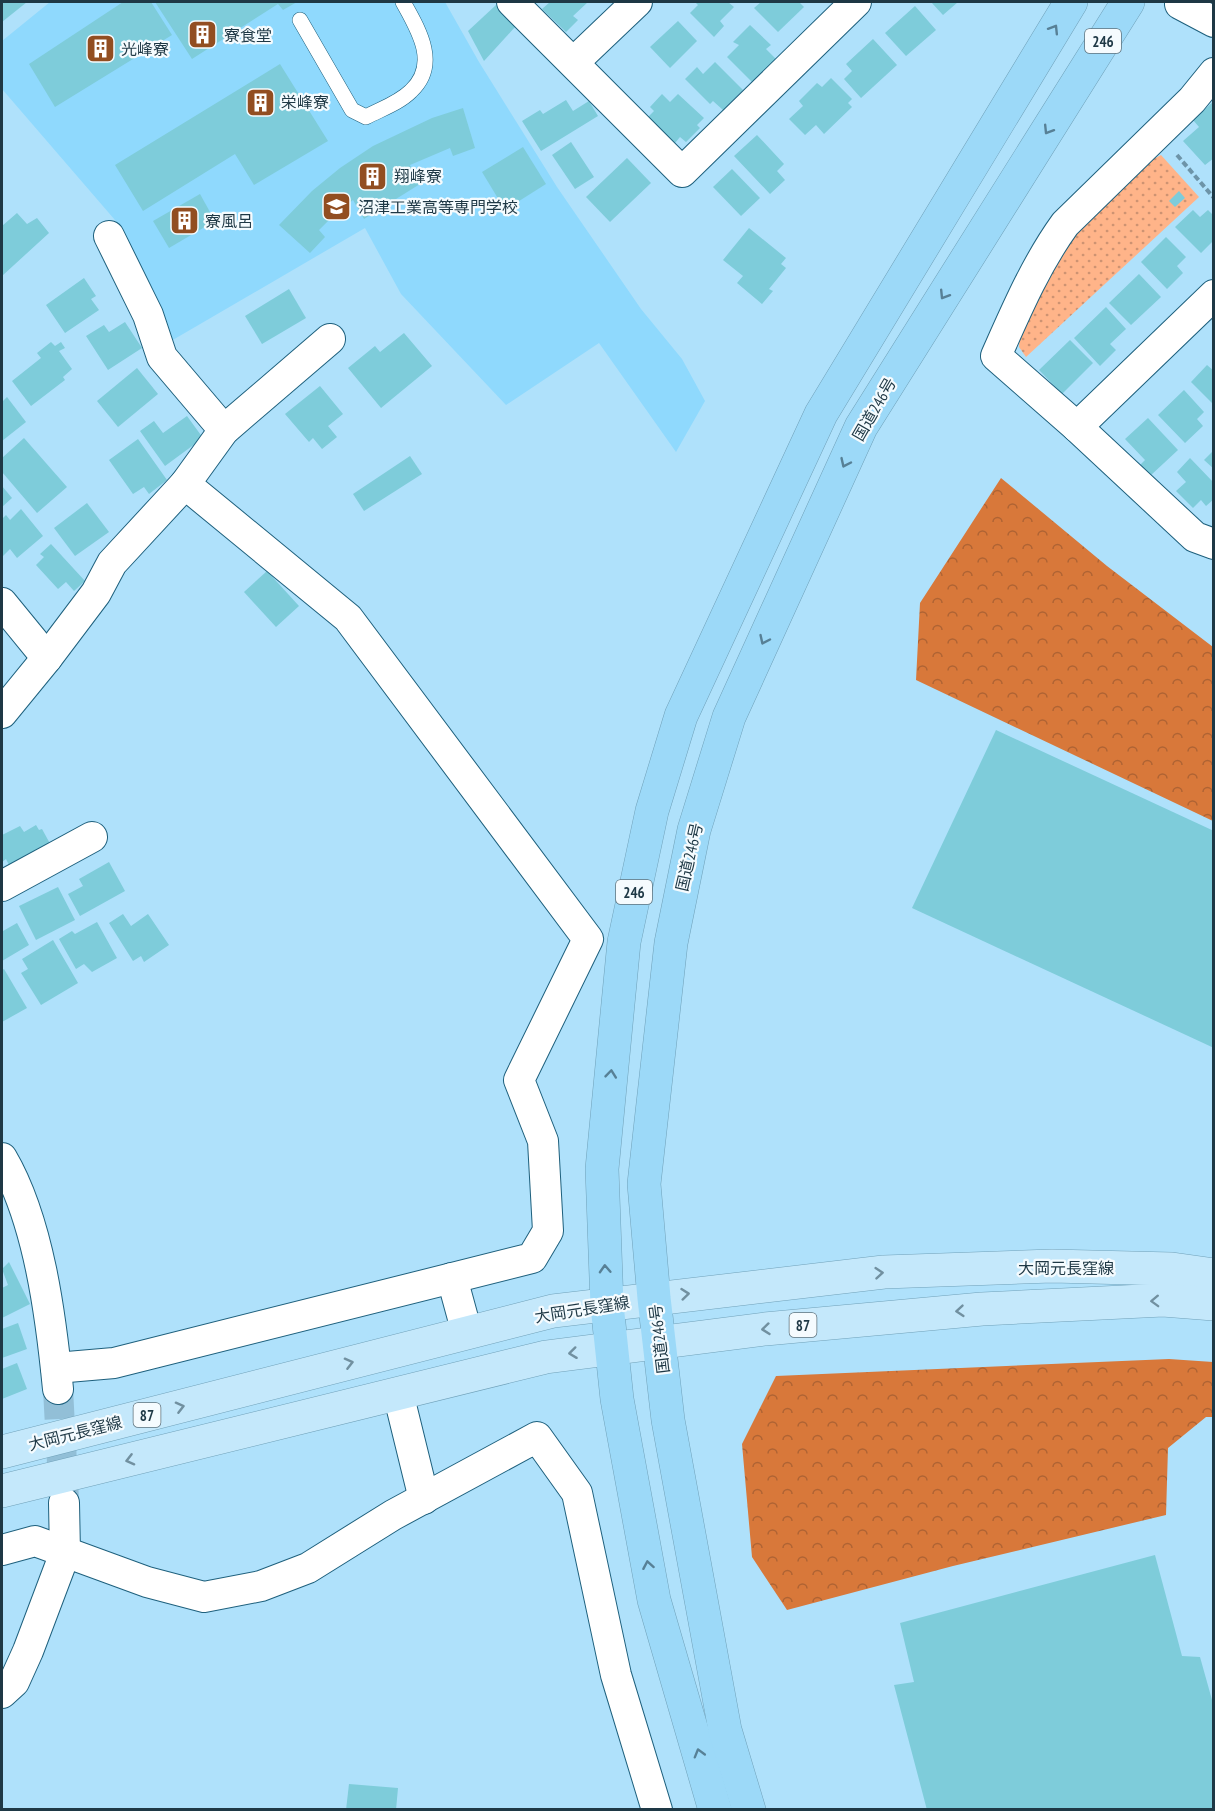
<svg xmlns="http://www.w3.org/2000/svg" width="1215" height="1811" viewBox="0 0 1215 1811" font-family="'PT Sans Narrow','Noto Sans JP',sans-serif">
<defs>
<pattern id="forest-crowns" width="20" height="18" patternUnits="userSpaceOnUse" patternTransform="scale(1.5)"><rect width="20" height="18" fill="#d8783a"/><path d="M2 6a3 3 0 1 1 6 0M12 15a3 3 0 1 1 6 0" fill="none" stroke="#af6333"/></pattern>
<pattern id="park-dots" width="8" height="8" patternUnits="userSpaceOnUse" patternTransform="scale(1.5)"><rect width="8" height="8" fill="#ffb489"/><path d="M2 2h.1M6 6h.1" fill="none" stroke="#ce9372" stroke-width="1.8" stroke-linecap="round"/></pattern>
</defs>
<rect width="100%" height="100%" fill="#afe1fb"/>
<!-- built -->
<polygon fill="#8fd9fd" points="50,2 445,2 479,62 557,187 641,309 682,359 705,401 676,452 599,343 506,405 401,294 365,228 171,341 121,227 2,89 2,41"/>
<!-- forest -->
<g fill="url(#forest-crowns)">
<polygon points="1001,478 1107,566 1213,647 1213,821 916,680 920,603"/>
<polygon points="1169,1359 1213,1362 1214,1417 1206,1417 1168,1448 1166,1515 953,1566 787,1610 752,1557 742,1444 776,1376"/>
</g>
<!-- park -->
<polygon fill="url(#park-dots)" points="1161,155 1199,197 1026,357 1019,347 1020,332 1070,236 1146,163"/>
<!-- building -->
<g fill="#7eccda">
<polygon points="2,2 27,2 2,22"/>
<polygon points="123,2 151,2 172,35 55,107 29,64"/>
<polygon points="155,2 297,2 283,10 278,4 192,59"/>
<polygon points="550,2 588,2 573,16 578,20 566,32 542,9"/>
<polygon points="695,2 728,2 734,7 720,21 724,26 714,37 690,13 698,5"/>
<polygon points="761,2 799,2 804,7 778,32 754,8"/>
<polygon points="931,2 958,2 943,15"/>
<polygon points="496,5 516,26 484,61 468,31"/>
<polygon points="915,6 936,30 906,56 885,33"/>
<polygon points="678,21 697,41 670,68 650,47"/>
<polygon points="750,25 771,45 766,49 778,61 754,84 727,57 739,45 733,42"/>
<polygon points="873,39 897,65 861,98 844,79 852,71 846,64"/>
<polygon points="715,62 743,90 723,110 713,101 710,104 685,79 697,67 703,74"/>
<polygon points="280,64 328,141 254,185 235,154 143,211 115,165"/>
<polygon points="831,78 852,99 848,103 852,107 824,134 816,125 805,135 789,119 803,106 799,101 817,83 822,87"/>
<polygon points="662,94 670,102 678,94 704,118 697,125 700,128 686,142 680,137 675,143 648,117 654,111 650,107"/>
<polygon points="566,100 573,111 589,101 598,116 541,151 522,121 540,110 543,114"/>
<polygon points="1214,101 1214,158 1205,165 1183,141 1199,127 1193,120"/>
<polygon points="463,108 475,148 453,156 450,148 410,165 420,184 364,219 353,200 333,216 319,230 325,237 310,253 279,225 312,191 340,168 373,146 432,118"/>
<polygon points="757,135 784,164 777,171 785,180 770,194 734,156"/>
<polygon points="571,142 594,177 575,189 552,155"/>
<polygon points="523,147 546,184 505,210 482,172"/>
<polygon points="627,158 651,183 610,222 586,197"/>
<polygon points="732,169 760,198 741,216 713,187"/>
<polygon points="1179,191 1185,198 1175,207 1169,201"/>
<polygon points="200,194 215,221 169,248 153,221"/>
<polygon points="1193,210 1200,217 1208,210 1214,216 1214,240 1201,253 1175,227"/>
<polygon points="17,213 27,224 37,218 49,233 2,276 2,226"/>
<polygon points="749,228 786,258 781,264 786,268 769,289 773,291 762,304 737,283 743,276 723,260"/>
<polygon points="1166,237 1186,257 1177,266 1183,273 1167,289 1141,262"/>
<polygon points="1139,274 1161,297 1131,325 1109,303"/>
<polygon points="84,278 96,296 91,299 99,310 65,333 46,305"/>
<polygon points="289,289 306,318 262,344 245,316"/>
<polygon points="1106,307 1126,329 1110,344 1116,350 1100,366 1074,338"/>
<polygon points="125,322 142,348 108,370 86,336 104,325 109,332"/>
<polygon points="404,333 432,366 381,408 348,368 375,346 380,352"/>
<polygon points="1070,340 1093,363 1062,394 1039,370"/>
<polygon points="51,342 55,346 61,342 65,348 59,351 72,369 63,377 65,380 31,406 12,381 41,358 37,353"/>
<polygon points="1207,365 1214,371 1214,405 1191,382"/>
<polygon points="137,368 158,394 118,427 97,401"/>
<polygon points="320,386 343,414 328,426 337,437 322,449 313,438 309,442 285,414"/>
<polygon points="1184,390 1204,412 1197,419 1203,426 1185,443 1158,415"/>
<polygon points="7,397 26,422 2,441 2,402"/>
<polygon points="187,416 203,438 165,466 140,431 154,421 163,433"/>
<polygon points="1148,418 1178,450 1150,476 1140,465 1145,460 1125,439"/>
<polygon points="24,438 67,487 37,513 2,472 2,458"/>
<polygon points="138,439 167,480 149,494 144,487 133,494 109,460"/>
<polygon points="1214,450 1214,469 1204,460"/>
<polygon points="410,456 422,474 364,511 353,494"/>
<polygon points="1190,458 1214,483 1214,499 1206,506 1201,500 1193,508 1176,491 1186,482 1177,472"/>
<polygon points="2,486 12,498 2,507"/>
<polygon points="87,503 109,532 75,556 54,528"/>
<polygon points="21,509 43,536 17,558 10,549 2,557 2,519 6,515 10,520"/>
<polygon points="51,544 85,581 74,591 66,582 58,589 36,565 44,557 40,554"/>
<polygon points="267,571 299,606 276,627 244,592"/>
<polygon points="996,730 1214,831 1214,1048 912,908"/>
<polygon points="36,825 39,830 42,829 53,849 12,871 6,859 2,862 2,835 20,826 24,832"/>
<polygon points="109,862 125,891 80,916 68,894 83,886 79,879"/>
<polygon points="58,887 75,920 36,940 19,906"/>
<polygon points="123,914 131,926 148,914 169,945 144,962 141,956 133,961 109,923"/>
<polygon points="97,922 117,958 92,972 84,964 76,969 59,939 72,931 75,934"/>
<polygon points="17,923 29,945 2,961 2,927 3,931"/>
<polygon points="53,940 78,983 41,1005 21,973 28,969 22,959"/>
<polygon points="4,969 27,1008 2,1022 2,970"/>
<polygon points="9,1262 30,1304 2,1318 2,1288 8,1285 2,1269"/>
<polygon points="18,1323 27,1349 2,1358 2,1329"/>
<polygon points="17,1363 27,1389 2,1399 2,1369"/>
<polygon points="1155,1555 1182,1656 1200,1657 1214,1707 1214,1810 927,1810 894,1685 914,1682 900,1623"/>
<polygon points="349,1784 398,1788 396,1810 346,1810"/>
</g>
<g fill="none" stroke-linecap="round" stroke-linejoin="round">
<!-- street-tunnel -->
<polyline stroke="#92bfd7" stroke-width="30" stroke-dasharray="30 15" stroke-linecap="butt" points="58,1389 64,1500"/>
<defs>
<path id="lane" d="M300 20 352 110 366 117C381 109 399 103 411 91 440 64 418 29 403 2"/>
<g id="street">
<polyline points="512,2 682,172 856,2"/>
<polyline points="1180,4 1214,22"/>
<polyline points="574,62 637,2"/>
<path d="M1214 73 1192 100 1065 224C1036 264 1016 311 996 356L1077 427 1195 537 1214 544"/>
<polyline points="109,236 148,315 162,357 224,430"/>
<polyline points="1077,427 1214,295"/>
<polyline points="2,603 47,658"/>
<polyline points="2,713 47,658 96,593 112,563 185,484 224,430 330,339"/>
<polyline points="2,886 92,837"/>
<path d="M2 1158C39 1221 51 1317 58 1389"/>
<polyline points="452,1278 467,1333"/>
<polyline points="56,1368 114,1363 532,1258 548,1231 543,1141 519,1080 588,939 348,618 185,484"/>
<polyline points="398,1393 424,1499"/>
<polyline points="2,1550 35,1541 147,1582 204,1597 261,1586 308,1568 393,1515 537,1437 577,1493 616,1675 657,1810"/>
<polyline points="2,1693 14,1682 28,1651 65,1553 64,1503"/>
</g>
<g id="primary">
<polyline points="2,1452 553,1311 884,1272 1052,1266 1172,1269 1214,1275"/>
<polyline points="2,1491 546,1357 765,1329 982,1309 1163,1300 1214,1304"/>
</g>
<g id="highway">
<polyline points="715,1810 654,1600 617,1399 607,1305 602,1169 624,942 652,811 681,716 821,414 1071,2"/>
<polyline points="749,1810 725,1730 668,1420 654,1298 644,1184 671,943 694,830 729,717 861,427 1128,2"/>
</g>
</defs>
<!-- lane casing -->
<use href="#lane" stroke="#1e607d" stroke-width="16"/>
<!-- street casing -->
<use href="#street" stroke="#1e607d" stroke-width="32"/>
<!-- primary casing -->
<use href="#primary" stroke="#70a1b9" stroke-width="34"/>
<!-- highway casing -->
<use href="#highway" stroke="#70a1b9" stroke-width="34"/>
<!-- path -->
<polyline stroke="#6d94a8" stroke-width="4" stroke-dasharray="6 3" stroke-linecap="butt" points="1177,155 1214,198"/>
<!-- lane -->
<use href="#lane" stroke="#fff" stroke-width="15"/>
<!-- street -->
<use href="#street" stroke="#fff" stroke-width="30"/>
<!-- primary -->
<use href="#primary" stroke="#c4e8fb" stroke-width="33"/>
<!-- highway -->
<use href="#highway" stroke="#9cd9f8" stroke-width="33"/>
</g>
<!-- one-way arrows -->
<defs><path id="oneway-chevron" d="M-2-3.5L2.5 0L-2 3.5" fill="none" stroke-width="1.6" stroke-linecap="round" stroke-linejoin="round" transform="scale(1.5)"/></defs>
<g stroke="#578096">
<use href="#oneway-chevron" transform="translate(1054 29) rotate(-58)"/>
<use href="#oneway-chevron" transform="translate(1048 130) rotate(122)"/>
<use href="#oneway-chevron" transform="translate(944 295) rotate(122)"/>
<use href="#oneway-chevron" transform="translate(845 463) rotate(115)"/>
<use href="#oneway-chevron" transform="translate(764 640) rotate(115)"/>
<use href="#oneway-chevron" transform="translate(611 1074) rotate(-84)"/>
<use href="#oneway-chevron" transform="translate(605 1269) rotate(-93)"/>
<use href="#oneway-chevron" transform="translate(648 1565) rotate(-100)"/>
<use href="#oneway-chevron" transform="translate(699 1753) rotate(-106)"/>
</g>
<g stroke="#7190a0">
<use href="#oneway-chevron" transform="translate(879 1273) rotate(-5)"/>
<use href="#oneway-chevron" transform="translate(685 1294) rotate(-6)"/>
<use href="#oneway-chevron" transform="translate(1155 1301) rotate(178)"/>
<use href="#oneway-chevron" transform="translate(960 1311) rotate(175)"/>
<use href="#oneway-chevron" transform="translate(766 1329) rotate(174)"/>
<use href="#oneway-chevron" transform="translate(573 1353) rotate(173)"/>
<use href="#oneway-chevron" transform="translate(349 1363) rotate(-14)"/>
<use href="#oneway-chevron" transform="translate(180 1407) rotate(-14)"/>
<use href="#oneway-chevron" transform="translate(130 1460) rotate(166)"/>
</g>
<!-- icons -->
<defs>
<symbol id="building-square" viewBox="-11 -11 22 22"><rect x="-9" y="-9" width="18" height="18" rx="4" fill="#924e21" stroke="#f5fbfe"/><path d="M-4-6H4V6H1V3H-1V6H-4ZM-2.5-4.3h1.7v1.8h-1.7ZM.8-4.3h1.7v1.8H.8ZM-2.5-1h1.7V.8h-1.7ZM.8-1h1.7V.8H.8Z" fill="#fff"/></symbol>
<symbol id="school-square" viewBox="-11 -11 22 22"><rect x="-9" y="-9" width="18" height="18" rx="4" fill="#924e21" stroke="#f5fbfe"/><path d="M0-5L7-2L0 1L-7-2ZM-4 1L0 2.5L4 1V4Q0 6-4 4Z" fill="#fff"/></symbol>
</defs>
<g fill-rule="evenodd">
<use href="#building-square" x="186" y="18" width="33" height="33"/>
<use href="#building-square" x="84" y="32" width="33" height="33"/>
<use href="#building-square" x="244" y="86" width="33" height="33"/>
<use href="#building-square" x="356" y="160" width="33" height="33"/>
<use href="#school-square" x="320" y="190" width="33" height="33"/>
<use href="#building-square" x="168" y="204" width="33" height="33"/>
</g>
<g text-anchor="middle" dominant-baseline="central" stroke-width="4.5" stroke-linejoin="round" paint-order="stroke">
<!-- shield labels -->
<g fill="#f5fbfe" stroke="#5e727c" stroke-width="1.5">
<rect x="1085" y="29" width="36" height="24" rx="4.5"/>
<rect x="616" y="880" width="36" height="24" rx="4.5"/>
<rect x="789.5" y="1313" width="27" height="24" rx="4.5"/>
<rect x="133.5" y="1403" width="27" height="24" rx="4.5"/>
</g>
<g font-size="15" font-weight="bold" fill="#1e3845">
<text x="1103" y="41">246</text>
<text x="634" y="892">246</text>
<text x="803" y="1325">87</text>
<text x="147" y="1415">87</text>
</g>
<!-- poi labels -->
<g font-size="16" fill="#1e3845" stroke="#f5fbfe" text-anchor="start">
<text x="224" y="35">寮食堂</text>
<text x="121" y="49">光峰寮</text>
<text x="281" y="102">栄峰寮</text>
<text x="394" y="176">翔峰寮</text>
<text x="358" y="207">沼津工業高等専門学校</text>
<text x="205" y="221">寮風呂</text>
</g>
<!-- street labels -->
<g font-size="16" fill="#1e3845" stroke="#f5fbfe">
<text transform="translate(874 409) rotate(-60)">国道246号</text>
<text transform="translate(689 857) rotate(-77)">国道246号</text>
<text x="1066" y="1268">大岡元長窪線</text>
<text transform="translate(582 1309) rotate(-9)">大岡元長窪線</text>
<text transform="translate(659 1339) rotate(-97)">国道246号</text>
<text transform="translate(75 1433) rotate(-14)">大岡元長窪線</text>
</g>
</g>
<!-- border -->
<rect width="1215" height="1811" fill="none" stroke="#1e3845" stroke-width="6"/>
</svg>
